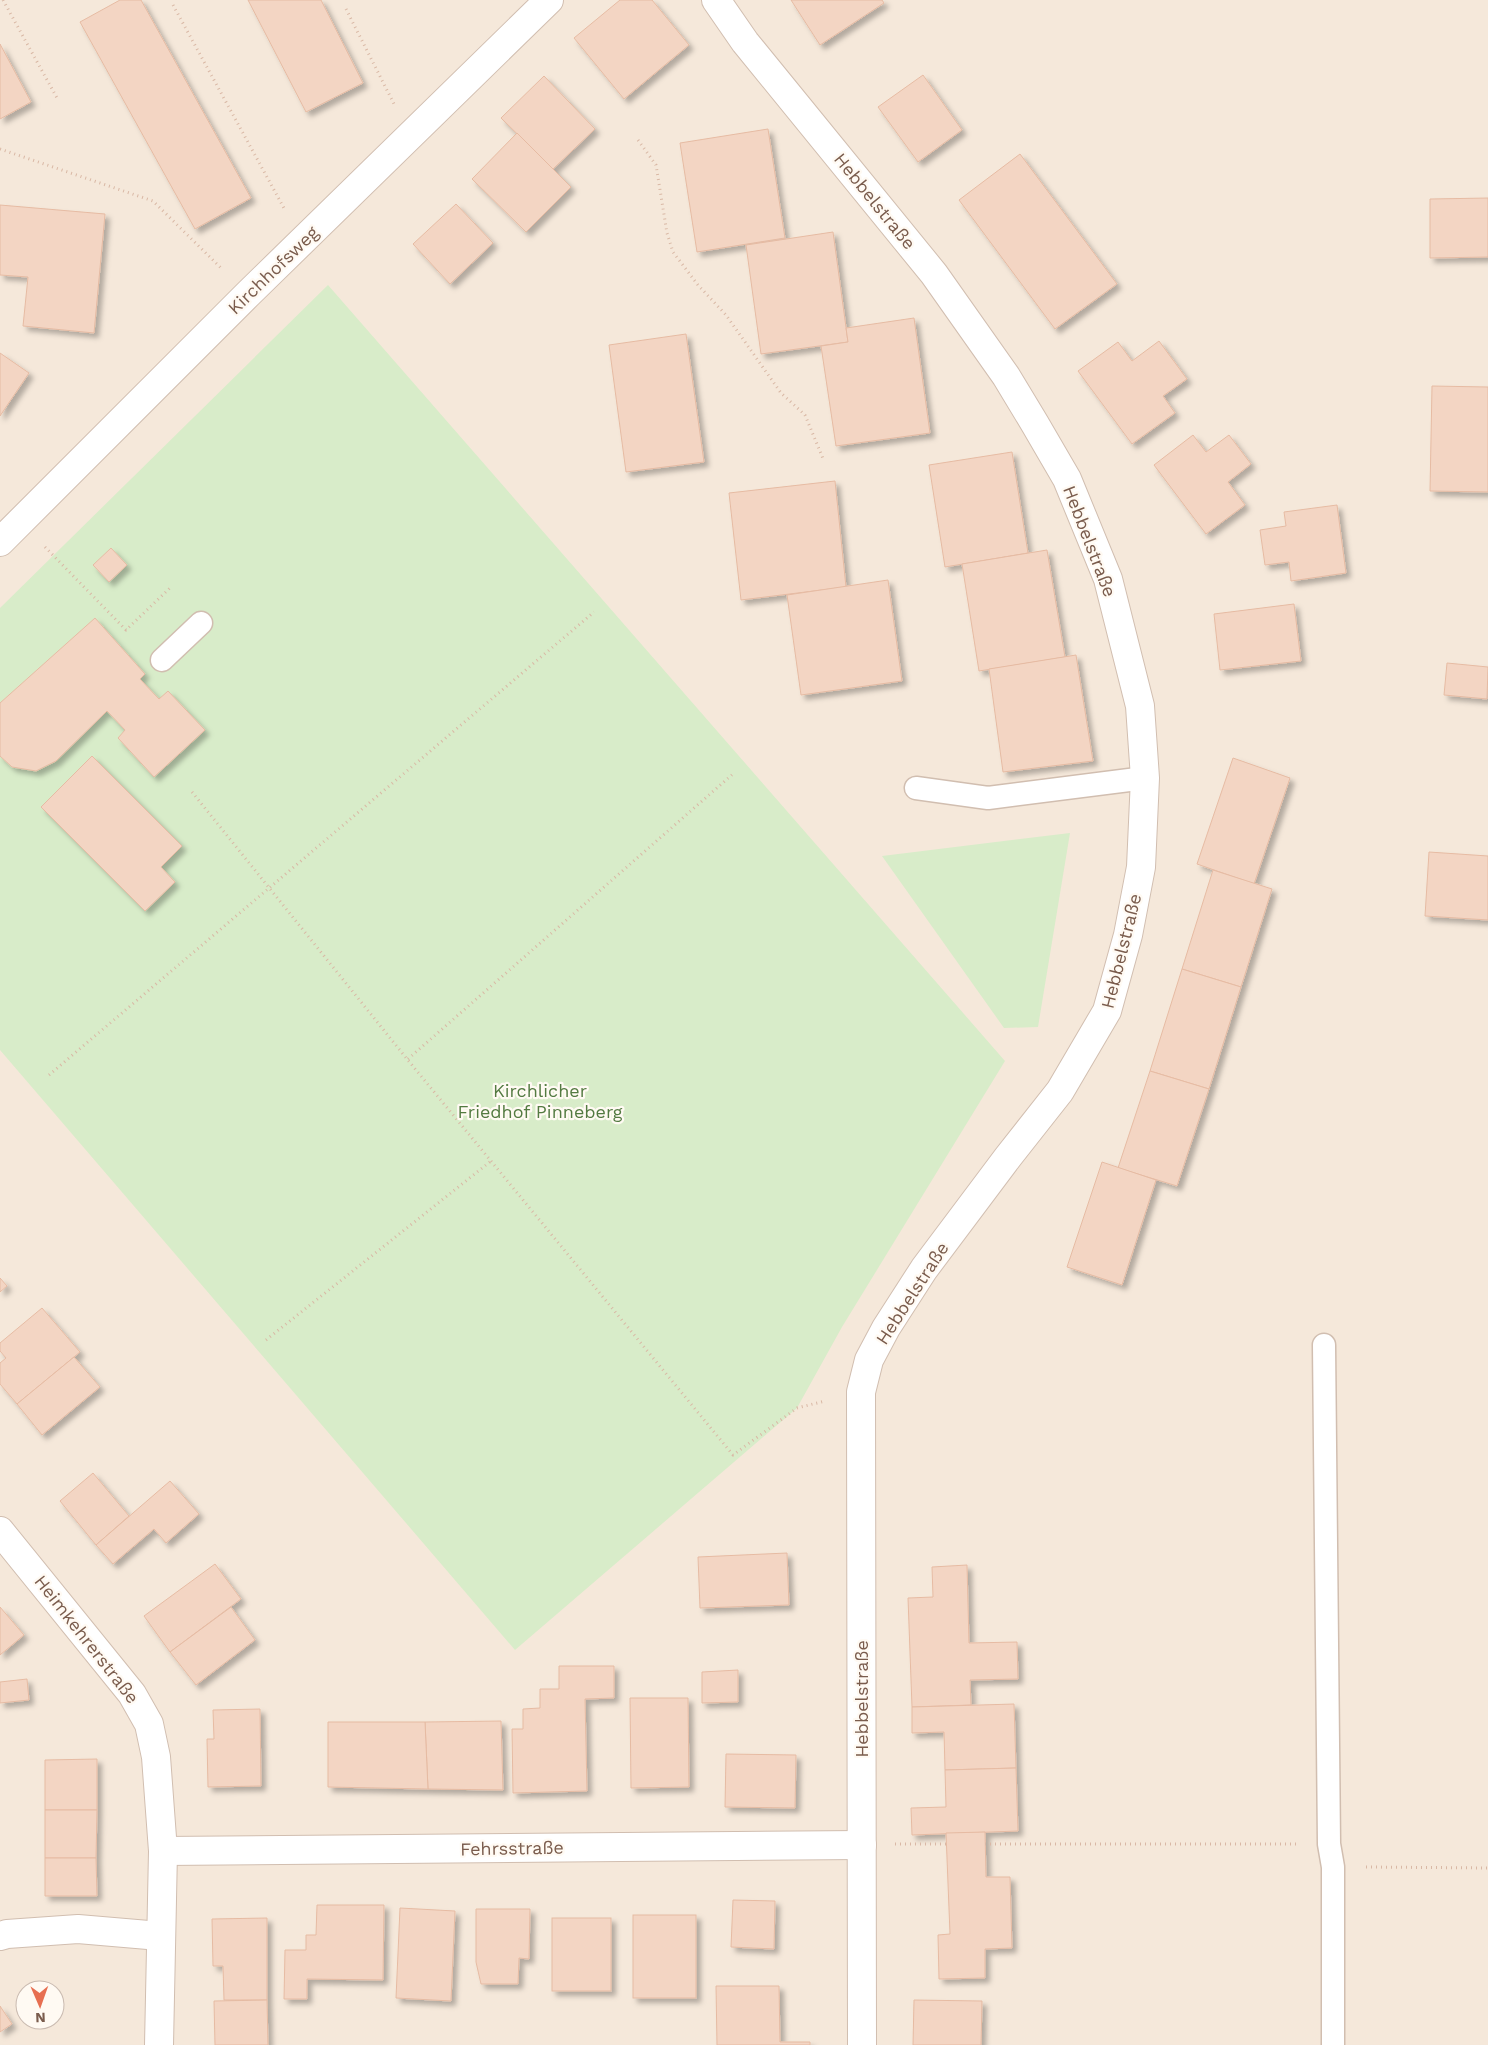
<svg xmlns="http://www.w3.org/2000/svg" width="1488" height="2045" viewBox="0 0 1488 2045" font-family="'Work Sans',sans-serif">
<defs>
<filter id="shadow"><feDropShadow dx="4.5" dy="4.5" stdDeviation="2.5" flood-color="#0004"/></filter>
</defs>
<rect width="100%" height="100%" fill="#fdf6ec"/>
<!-- residential -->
<path fill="#f5e8da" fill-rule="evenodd" d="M0 0H1488V2045H0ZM25 1990H55V2020H25Z"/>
<!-- green -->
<g fill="#d8ecc9">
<polygon points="328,285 1005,1061 842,1327 797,1408 515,1650 0,1050 0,608"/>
<polygon points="1070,833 1038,1027 1004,1028 882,856"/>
</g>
<!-- building -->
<g fill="#f3d5c3" stroke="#e6bba3" filter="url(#shadow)">
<polygon points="120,0 141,0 251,198 195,229 80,22"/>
<polygon points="248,0 321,0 363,83 306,112"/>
<polygon points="620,0 652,0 689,45 624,99 574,38"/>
<polygon points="791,0 882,0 884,3 820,45"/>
<polygon points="0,44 31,102 0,119"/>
<polygon points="923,75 962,130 918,162 878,107"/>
<polygon points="544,76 595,129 553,169 501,118"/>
<polygon points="768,129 785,238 697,252 680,143"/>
<polygon points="517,133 571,187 526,232 472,179"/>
<polygon points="1020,154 1117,284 1055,329 959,200"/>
<polygon points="1488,198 1488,257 1430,258 1430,199"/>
<polygon points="456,204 493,243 450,284 413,244"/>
<polygon points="0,205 105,214 94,333 23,326 28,277 0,275"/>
<polygon points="833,232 848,342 761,354 746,245"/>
<polygon points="914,318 930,433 836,446 821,346 848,342 846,328"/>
<polygon points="686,334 704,462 626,472 609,345"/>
<polygon points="1159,341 1187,379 1163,396 1175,413 1132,444 1078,371 1118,342 1132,361"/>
<polygon points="0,353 29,373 0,416"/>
<polygon points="1432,386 1488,387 1488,492 1430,491"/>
<polygon points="1193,435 1206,452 1229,435 1251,464 1228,482 1245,505 1206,534 1154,465"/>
<polygon points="1012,452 1028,553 945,567 929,465"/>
<polygon points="835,481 846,587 741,600 729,493"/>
<polygon points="1337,505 1346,573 1291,581 1289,562 1265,565 1260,530 1286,526 1284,512"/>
<polygon points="111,548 127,565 109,582 93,565"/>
<polygon points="1047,550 1065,657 979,671 962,564"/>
<polygon points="888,580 902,681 801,695 787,595"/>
<polygon points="1294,604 1301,661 1220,670 1214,614"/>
<polygon points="95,618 145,674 140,679 159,699 168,691 205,730 154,777 118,738 125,730 107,711 56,761 36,771 12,767 0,756 0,703"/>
<polygon points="1076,655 1093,761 1003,772 989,669"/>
<polygon points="1447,663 1488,667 1487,699 1444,695"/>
<polygon points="92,756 182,846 161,867 175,882 145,911 41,807"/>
<polygon points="1233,758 1290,778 1254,884 1197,864"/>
<polygon points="1429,852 1488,856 1488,920 1425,916"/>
<polygon points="1213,870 1272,889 1241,987 1182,969"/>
<polygon points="1182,969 1241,987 1209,1089 1150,1071"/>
<polygon points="1150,1071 1209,1089 1177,1186 1118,1168"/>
<polygon points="1102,1162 1156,1180 1122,1285 1067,1267"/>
<polygon points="0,1278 7,1286 0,1292"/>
<polygon points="42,1308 80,1352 17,1404 0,1384 0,1363 6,1358 0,1351 0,1343"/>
<polygon points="74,1357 100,1387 42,1435 17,1404"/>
<polygon points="93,1473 129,1516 96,1545 60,1501"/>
<polygon points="170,1481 199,1514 166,1543 154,1529 113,1564 96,1545"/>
<polygon points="787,1553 789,1605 700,1608 698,1557"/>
<polygon points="215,1564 241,1599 170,1652 144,1616"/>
<polygon points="967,1565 969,1643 1017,1642 1018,1679 970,1680 971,1705 912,1707 908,1598 933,1597 932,1567"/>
<polygon points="0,1607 24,1635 0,1655"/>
<polygon points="231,1607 255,1640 196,1685 170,1652"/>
<polygon points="559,1666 614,1666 614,1698 585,1699 587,1791 513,1793 512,1729 523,1729 523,1709 540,1708 540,1689 559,1689"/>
<polygon points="738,1670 738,1702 702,1703 702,1672"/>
<polygon points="27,1679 29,1700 0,1703 0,1682"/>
<polygon points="630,1698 688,1698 689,1787 631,1788"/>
<polygon points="1014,1704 1016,1768 945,1770 944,1732 912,1733 912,1707"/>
<polygon points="260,1709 261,1786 208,1787 207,1739 214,1739 213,1710"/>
<polygon points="501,1721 503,1790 428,1789 425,1722"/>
<polygon points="328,1722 425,1722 428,1789 328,1787"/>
<polygon points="726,1754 796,1755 795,1808 725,1807"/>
<polygon points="97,1759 97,1810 45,1810 45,1760"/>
<polygon points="1016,1768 1018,1831 912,1835 911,1808 946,1807 945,1770"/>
<polygon points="45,1810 97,1810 96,1858 45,1858"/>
<polygon points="985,1832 986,1877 1010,1877 1012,1948 985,1949 985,1978 939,1979 938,1935 950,1934 946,1833"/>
<polygon points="45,1858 96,1858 97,1896 45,1896"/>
<polygon points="733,1900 775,1901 774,1949 731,1947"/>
<polygon points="317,1905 384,1905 383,1980 307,1979 307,1999 284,1999 285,1950 306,1950 306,1935 316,1935"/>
<polygon points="400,1908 455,1911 451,2001 396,1998"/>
<polygon points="476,1909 530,1909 529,1959 519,1958 518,1984 481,1984 476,1962"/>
<rect x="633" y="1915" width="63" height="83"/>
<polygon points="267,1918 267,2000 224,2000 223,1966 213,1966 212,1919"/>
<rect x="552" y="1918" width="59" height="73"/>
<polygon points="716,1986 779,1986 780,2042 810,2042 810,2045 717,2045"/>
<polygon points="267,2000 268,2045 215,2045 214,2001"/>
<polygon points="914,2000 982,2001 981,2045 913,2045"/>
<polygon points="0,2006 12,2024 0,2032"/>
</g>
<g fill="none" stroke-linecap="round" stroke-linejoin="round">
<defs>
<g id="service">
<polyline points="162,660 201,623"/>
<polyline points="916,788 988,798 1145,778"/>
<polyline points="1324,1345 1329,1844 1333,1867 1333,2045"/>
</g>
<g id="minor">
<polyline points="716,0 745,42 934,274 1006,376 1035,424 1067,479 1108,579 1140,706 1145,778 1141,867 1128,935 1107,1011 1060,1091 1008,1157 924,1269 886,1328 869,1360 861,1392 862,2045"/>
<polyline points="0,542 248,294 549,0"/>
<polyline points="0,1531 132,1694 149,1724 156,1757 163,1851 159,2045"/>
<polyline points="163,1851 862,1845"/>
<polyline points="0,1936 7,1934 78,1929 160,1936"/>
</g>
</defs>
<!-- service casing -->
<use href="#service" stroke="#d1beb0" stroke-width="25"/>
<!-- minor casing -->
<use href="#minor" stroke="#d1beb0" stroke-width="30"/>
<!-- path -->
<g stroke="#d9b8a5" stroke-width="3" stroke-dasharray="1 4" stroke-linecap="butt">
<polyline points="3,0 57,98"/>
<polyline points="173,5 285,210"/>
<polyline points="346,9 394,104"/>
<polyline points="638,140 656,165 667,233 673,252 698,285 726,315 781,393 805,415 824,461"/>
<polyline points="0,149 153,201 222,269"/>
<polyline points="45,547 126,630 171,587"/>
<polyline points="192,792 407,1059 733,1455 797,1408 825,1401"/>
<polyline points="408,1059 734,773"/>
<polyline points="49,1075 594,612"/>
<polyline points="266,1340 491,1161"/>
<polyline points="895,1844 947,1844"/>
<polyline points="985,1844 1297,1844"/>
<polyline points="1366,1867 1488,1868"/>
</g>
<!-- service -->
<use href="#service" stroke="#fff" stroke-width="22"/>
<!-- minor -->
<use href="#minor" stroke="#fff" stroke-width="28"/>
</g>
<g text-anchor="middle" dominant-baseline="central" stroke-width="4.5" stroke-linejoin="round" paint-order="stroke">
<!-- street labels -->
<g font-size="18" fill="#7a5c4d" stroke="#fffaf3">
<text transform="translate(875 201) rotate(51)">Hebbelstraße</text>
<text transform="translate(273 270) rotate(-44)">Kirchhofsweg</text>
<text transform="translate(1090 541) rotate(69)">Hebbelstraße</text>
<text transform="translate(1121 951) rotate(-76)">Hebbelstraße</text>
<text transform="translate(912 1293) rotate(-57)">Hebbelstraße</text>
<text transform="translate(87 1639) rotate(52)">Heimkehrerstraße</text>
<text transform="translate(861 1699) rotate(-90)">Hebbelstraße</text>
<text transform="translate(512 1848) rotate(-1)">Fehrsstraße</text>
</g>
<!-- park labels -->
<g font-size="18" fill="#537a41" stroke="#fffaf3">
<text x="540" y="1090">Kirchlicher<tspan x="540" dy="21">Friedhof Pinneberg</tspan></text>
</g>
</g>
<!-- north arrow -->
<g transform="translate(40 2005) rotate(178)"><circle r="24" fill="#fffaf3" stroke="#cabbb1"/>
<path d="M0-4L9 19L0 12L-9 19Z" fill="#e76f51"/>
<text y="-8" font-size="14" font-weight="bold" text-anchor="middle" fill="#7a5c4d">N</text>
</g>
</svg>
